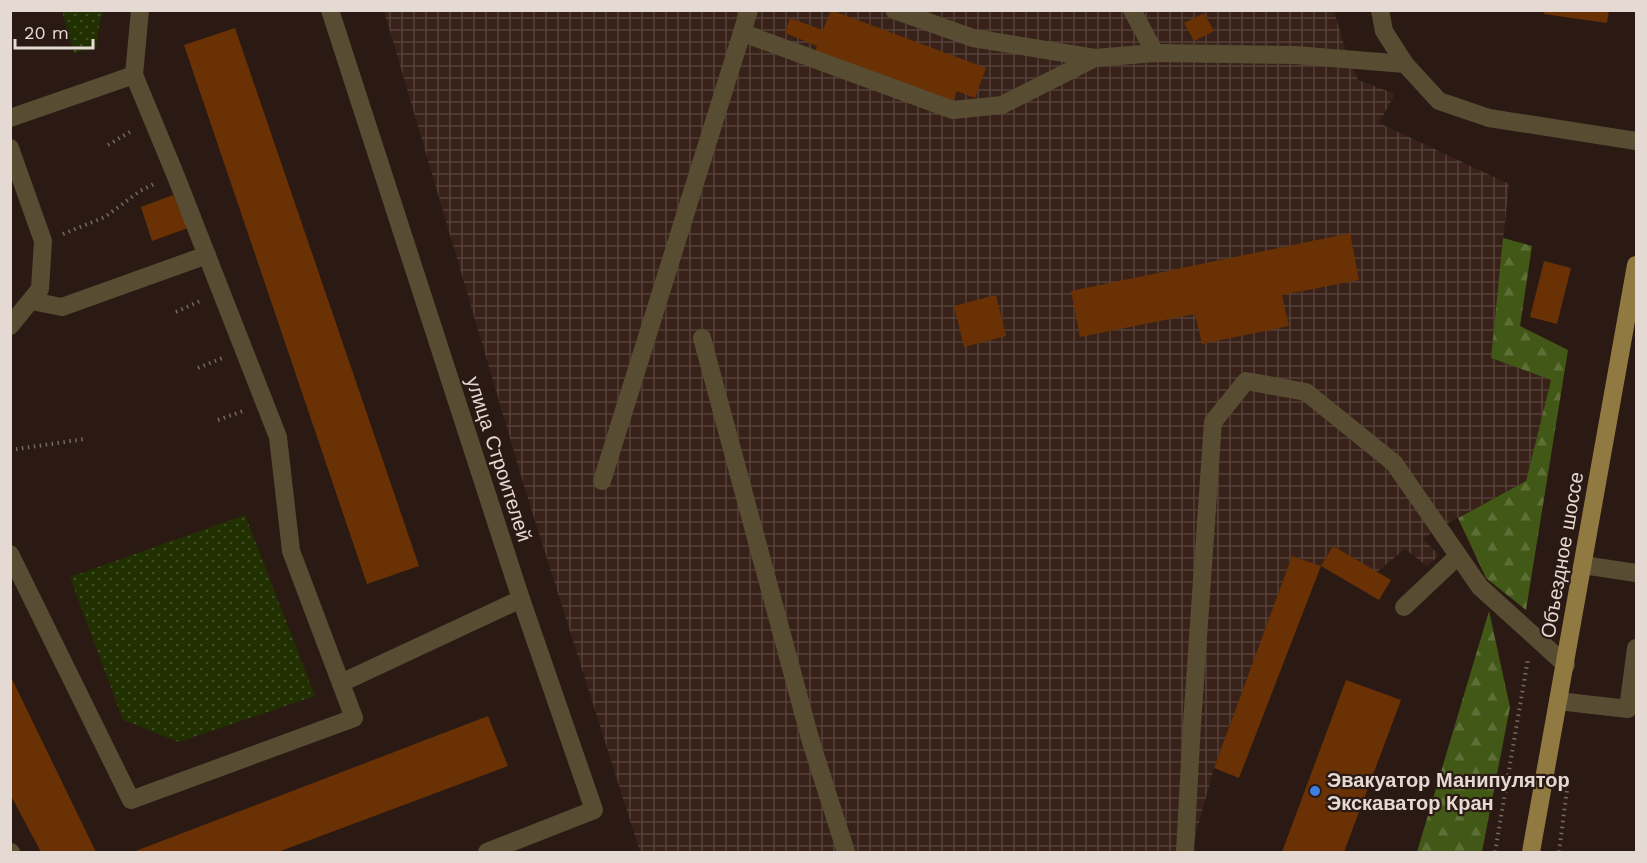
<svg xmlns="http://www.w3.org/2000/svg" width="1647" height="863" viewBox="0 0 1647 863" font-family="'Work Sans',sans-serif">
<defs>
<pattern id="industrial-grid" width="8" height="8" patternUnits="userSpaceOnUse" patternTransform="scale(1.5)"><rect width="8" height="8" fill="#382118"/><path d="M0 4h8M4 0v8" fill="none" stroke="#554139"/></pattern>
<pattern id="forest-firs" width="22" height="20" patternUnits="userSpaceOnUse" patternTransform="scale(1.5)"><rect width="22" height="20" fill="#425816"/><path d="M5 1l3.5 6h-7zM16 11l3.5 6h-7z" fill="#5d6f37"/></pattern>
<pattern id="park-dots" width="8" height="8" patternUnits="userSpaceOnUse" patternTransform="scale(1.5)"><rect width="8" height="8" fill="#213000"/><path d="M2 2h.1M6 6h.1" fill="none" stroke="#414d24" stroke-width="1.8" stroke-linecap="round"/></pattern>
</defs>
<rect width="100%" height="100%" fill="#2b1a14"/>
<!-- industrial -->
<polygon fill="url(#industrial-grid)" points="384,11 1334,11 1343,42 1358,80 1395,94 1379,123 1509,184 1491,358 1551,380 1526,481 1438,528 1423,539 1439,555 1427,566 1405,549 1377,572 1333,546 1321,566 1292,556 1214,768 1191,852 640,852 525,489"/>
<!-- forest -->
<g fill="url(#forest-firs)">
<polygon points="1503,238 1532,246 1520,326 1568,350 1526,610 1486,578 1458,518 1526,481 1551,380 1491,358"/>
<polygon points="1489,611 1510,707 1482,852 1417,852"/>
</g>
<!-- park -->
<g fill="url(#park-dots)">
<polygon points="62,11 104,11 100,20 96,48 74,53"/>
<polygon points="245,515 315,696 179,742 123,720 70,577"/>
</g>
<!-- building -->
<g fill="#693104">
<polygon points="831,10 986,68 975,98 957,91 952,104 815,53 817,46 785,33 790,18 823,30"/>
<polygon points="1545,10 1609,10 1607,23 1544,14"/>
<polygon points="1204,13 1214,31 1194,41 1184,23"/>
<polygon points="235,28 419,566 367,584 184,45"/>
<polygon points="173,195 188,228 152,241 141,207"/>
<polygon points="1350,233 1359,280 1282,295 1289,326 1202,344 1195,314 1080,337 1071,291"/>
<polygon points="1544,261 1571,268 1557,324 1530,317"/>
<polygon points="996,295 1006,336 964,347 954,306"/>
<polygon points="1333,546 1391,580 1379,600 1321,566"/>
<polygon points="1292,556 1321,566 1239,778 1214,768"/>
<polygon points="10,675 96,852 41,852 10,794"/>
<polygon points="1346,680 1401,700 1344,852 1282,852"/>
<polygon points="488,716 508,766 278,852 133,852"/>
</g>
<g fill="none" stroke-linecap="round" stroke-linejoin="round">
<!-- path -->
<g stroke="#776862" stroke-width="4" stroke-dasharray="1.5 4.5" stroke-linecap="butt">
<polyline points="108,145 133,130"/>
<polyline points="63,234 105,217 140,191 156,183"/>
<polyline points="176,312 202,300"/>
<polyline points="198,368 225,357"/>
<polyline points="218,420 246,410"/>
<polyline points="10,450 85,439"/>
<polyline points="1495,852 1528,659"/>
<polyline points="1559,852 1568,782"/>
</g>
<!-- minor -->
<g stroke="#584d33" stroke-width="18">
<polyline points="330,10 521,599 594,810 487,852"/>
<polyline points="894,10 973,38 1095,58 1155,53 1295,55 1405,64"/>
<polyline points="1132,10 1155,53"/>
<polyline points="1380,10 1384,31 1405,64 1439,101 1489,118 1636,141"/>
<polyline points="743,33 953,110 1002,105 1095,58"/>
<polyline points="134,75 140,10"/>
<polyline points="10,118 134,75 175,174 278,437 291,551 354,718 131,800 10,554"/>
<polyline points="10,148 43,241 40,289 10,326"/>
<polyline points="31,301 62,307 207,255"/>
<polyline points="702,338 811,742 846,852"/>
<polyline points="602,481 749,10"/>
<polyline points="1583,565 1636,573"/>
<polyline points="1404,607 1458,556"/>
<polyline points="341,683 521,599"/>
<polyline points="1558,701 1628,709 1636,648"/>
<polyline points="10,852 11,852"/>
<polyline points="1185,852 1192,724 1213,422 1246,381 1306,392 1394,463 1480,587 1566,665"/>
</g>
<!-- major -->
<polyline stroke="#917a41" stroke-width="18" points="1531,852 1636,265"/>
</g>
<!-- markers -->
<circle fill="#3f7fe0" stroke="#2b1a14" stroke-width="2" cx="1315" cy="791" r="6"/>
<g text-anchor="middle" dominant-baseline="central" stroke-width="4.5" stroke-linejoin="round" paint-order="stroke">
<!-- street labels -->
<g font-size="20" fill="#e5d9d4" stroke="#2b1a14">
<text transform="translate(499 459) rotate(72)">улица Строителей</text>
<text transform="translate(1562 555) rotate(-80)">Объездное шоссе</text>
</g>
<!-- poi labels -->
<g font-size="20" font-weight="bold" fill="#e5d9d4" stroke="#2b1a14" text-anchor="start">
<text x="1327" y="780">Эвакуатор Манипулятор<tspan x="1327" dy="23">Экскаватор Кран</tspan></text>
</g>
</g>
<!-- border -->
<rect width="1647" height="863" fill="none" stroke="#e5d9d4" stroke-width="24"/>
<!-- scale -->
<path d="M15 39v9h78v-9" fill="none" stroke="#e5d9d4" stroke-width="3"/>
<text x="24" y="39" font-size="18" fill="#e5d9d4" stroke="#2b1a14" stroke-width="4.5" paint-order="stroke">20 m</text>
</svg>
